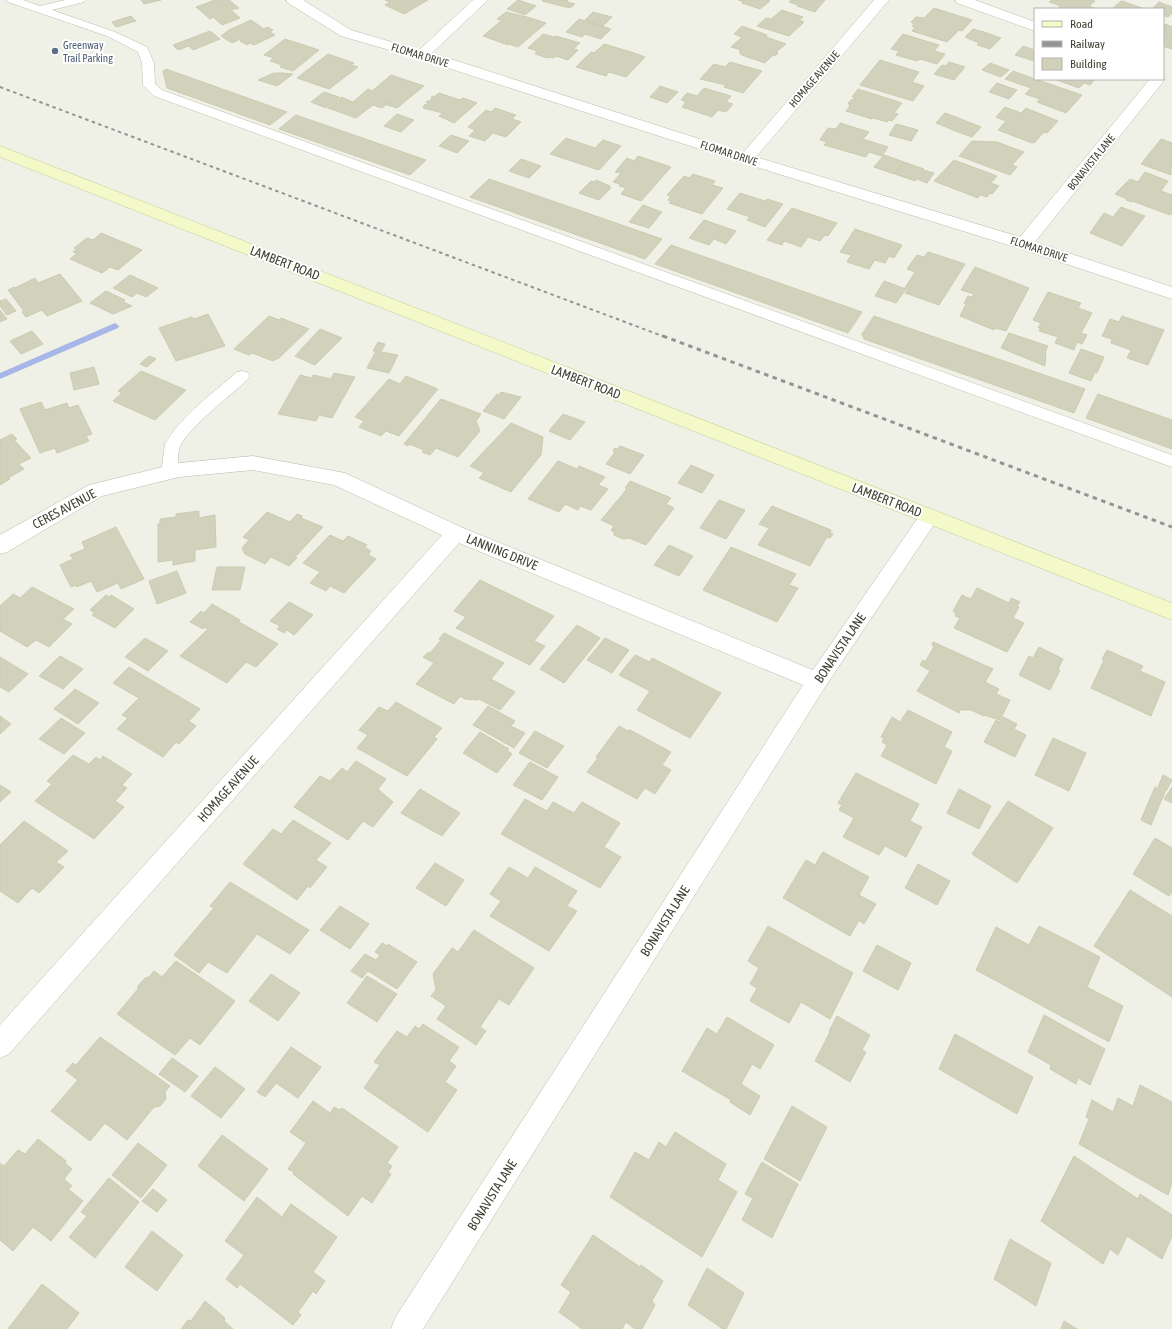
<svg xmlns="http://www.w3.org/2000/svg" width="1172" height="1329" viewBox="0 0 1172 1329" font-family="'Asap Condensed',sans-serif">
<rect width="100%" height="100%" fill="#f0f1e6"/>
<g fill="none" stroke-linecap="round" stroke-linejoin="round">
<!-- stream -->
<polygon fill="#a7b6e9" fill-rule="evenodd" points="115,323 119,326 118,328 0,379 0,373"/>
</g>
<!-- building -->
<g fill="#d2d1bc" stroke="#cccbb0">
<polygon points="141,0 161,0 144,4"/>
<polygon points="215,0 229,0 239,8 231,10 240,18 222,25 213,17 210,19 196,7"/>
<polygon points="385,0 428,0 404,14 385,5 390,2"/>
<polygon points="518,0 536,6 525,15 507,9"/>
<polygon points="543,0 568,0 567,2 575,4 570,8 542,1"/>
<polygon points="738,0 766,0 770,1 760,9 742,3 744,2"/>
<polygon points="792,0 825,0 815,12 797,6 798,5 789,2"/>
<polygon points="1052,0 1091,0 1095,1 1089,6 1094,8 1063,9 1059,7 1061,6 1049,2"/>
<polygon points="1121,1 1122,1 1142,8 1112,9"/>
<polygon points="1159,2 1172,7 1172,13 1168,17 1163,15 1163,9 1152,9"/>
<polygon points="934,8 972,20 962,31 959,30 947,42 912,31 915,27 912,26 914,24 911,22 916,17 924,18"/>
<polygon points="782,10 803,17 799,20 804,22 789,36 757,26 766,18 771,19"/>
<polygon points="506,12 527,17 546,23 518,47 509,44 508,45 483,36 502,20 497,19"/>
<polygon points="593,12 612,17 603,26 585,20"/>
<polygon points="131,16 136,21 116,27 112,22"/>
<polygon points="579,19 611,29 601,39 585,34 582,37 566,32"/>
<polygon points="251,20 264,29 267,27 273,30 270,32 275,35 254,45 250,43 247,45 240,41 244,39 243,38 232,43 221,36 229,30"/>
<polygon points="1165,24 1172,27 1172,49 1163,46 1163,26"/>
<polygon points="742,26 767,35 766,37 786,44 776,52 778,53 775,56 773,55 765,63 747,57 740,54 741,53 739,52 741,50 731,47 742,37 734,34"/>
<polygon points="973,29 984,32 1001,38 990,49 977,45 979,43 965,37"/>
<polygon points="210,31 220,39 193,50 189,46 178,50 173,45"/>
<polygon points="543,34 554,37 556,36 580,43 573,49 578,50 568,60 556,56 554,58 549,57 548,58 535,54 537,51 528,48"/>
<polygon points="903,34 939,45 934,51 945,54 937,64 920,59 917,61 896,55 899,51 891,49"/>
<polygon points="285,39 319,50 293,71 280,67 282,65 270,61 274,58 264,55"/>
<polygon points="604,44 631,52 645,57 626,77 609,72 606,76 576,67 591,52 594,53"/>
<polygon points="1023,46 1035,50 1035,60 1034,61 1015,55"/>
<polygon points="328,54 354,63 351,65 358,67 329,89 297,78"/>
<polygon points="880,60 919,72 912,82 924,86 913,101 860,85"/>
<polygon points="730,62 762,71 743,93 724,87 726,85 700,79 714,64 725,67"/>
<polygon points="949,62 965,67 954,80 934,74 942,65 946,66"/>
<polygon points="990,63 1009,70 1001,77 982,70"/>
<polygon points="166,69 287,112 270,125 167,88 163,71"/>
<polygon points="1013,71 1035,79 1082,95 1066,113 1037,102 1040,99 1025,94 1031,88 1005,79"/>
<polygon points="274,73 283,73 293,74 277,86 258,80"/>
<polygon points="391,75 424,86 397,108 387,105 392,100 382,108 373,105 356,118 328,108 341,97 353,102 368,89 372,91"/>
<polygon points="1054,79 1095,79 1090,85 1084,83 1079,88"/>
<polygon points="997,83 1017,90 1009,99 989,92"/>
<polygon points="660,86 678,92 667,103 650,97"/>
<polygon points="704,88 731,96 726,102 733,104 726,112 718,110 712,117 682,107 686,102 681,100 687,93 697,96"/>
<polygon points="858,89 902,103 894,113 898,114 892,121 889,120 887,122 873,118 872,119 846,111 850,106 848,103 851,100 856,99 852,97"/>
<polygon points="324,92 339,97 326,108 311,102"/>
<polygon points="439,93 460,100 463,98 477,103 454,123 439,116 443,113 423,108 425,104 426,105 428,103 426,102 433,99 431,98 432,96 434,97"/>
<polygon points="1005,107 1021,113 1026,108 1058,121 1047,133 1044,132 1035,142 1032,143 998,130 1006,121 996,117"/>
<polygon points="495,108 516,115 512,119 521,122 506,137 493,133 485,141 469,136 475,130 468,127 486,110 491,112"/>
<polygon points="945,113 961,119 981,127 972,137 958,132 936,123"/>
<polygon points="397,114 414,120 401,132 384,126"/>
<polygon points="296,115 426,160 410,175 279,129"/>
<polygon points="840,123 869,132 863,139 888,147 882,156 869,152 866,157 824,145 827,142 820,140 823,135 828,128 836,129"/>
<polygon points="896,124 918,130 911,141 889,135"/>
<polygon points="451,135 469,141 457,153 439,146"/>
<polygon points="566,138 595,148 603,140 621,146 599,170 550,154"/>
<polygon points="1161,139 1172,143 1171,175 1141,164"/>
<polygon points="972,141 997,142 1024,152 1012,165 1017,167 1010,175 959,156"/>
<polygon points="884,155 904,162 894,174 874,167"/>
<polygon points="638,156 671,167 641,201 621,194 626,188 619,186 620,184 613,182 621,173 615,172 627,158 634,161"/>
<polygon points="521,159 541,166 529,178 509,171"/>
<polygon points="954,160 997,176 991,183 999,186 992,194 990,193 987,197 980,195 978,198 934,181"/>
<polygon points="904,162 924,169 923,170 934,173 927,183 917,179 915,181 895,174"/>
<polygon points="1145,172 1168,181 1161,191 1172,195 1172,213 1170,215 1132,201 1131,202 1126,200 1127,199 1115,194 1130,179 1138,182"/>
<polygon points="693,174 715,181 712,185 723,188 702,214 669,203 671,201 668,200 671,196 667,195 684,176 689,178"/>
<polygon points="489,179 662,239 645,259 470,197"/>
<polygon points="596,180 610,186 608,187 611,188 599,200 579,193 591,181 594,182"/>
<polygon points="740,193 765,201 767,199 783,204 765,227 747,220 750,217 727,209"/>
<polygon points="643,205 662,212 649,228 629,222"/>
<polygon points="1121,207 1145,216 1122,246 1090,233 1104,213 1113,217"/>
<polygon points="792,208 837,223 828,236 825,235 820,241 808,237 801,247 784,241 782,245 767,240"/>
<polygon points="704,220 736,231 726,244 714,239 709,245 689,238"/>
<polygon points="855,229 902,245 894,258 889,256 885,263 875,260 869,269 847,262 851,255 840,252"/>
<polygon points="101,233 142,250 118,270 110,267 102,273 70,259 77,253 73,252 77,249 74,248 87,238 93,240"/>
<polygon points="671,245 862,312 848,333 655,264"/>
<polygon points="928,252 965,264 939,305 905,293 908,289 905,288 915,272 907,269 917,255 924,257"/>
<polygon points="975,267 1029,288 1006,331 995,328 994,330 960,316 966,304 964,303 968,296 972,297 974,294 961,290"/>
<polygon points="60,274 82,301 47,316 42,310 26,317 22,312 24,311 8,290 14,287 15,288 35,278 38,283"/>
<polygon points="130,275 158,288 146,297 137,293 132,297 113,288"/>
<polygon points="884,281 906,289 896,303 875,296"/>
<polygon points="106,291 125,300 123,302 132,306 113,314 90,303"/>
<polygon points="1048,292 1081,303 1078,308 1092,313 1081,333 1087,335 1082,344 1077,342 1074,350 1055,343 1058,337 1039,331 1041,328 1038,328 1041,323 1033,320"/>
<polygon points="6,299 16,311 7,315 0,306 0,301"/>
<polygon points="0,310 7,319 0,322"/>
<polygon points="208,314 225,346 176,361 159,328 192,317 194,319"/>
<polygon points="269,316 279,320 281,318 309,329 278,359 276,359 273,361 252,353 249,355 234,349"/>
<polygon points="874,316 1085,389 1074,413 864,339 862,334"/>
<polygon points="1122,316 1164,330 1148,365 1127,358 1131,350 1111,343 1112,339 1102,336 1110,319 1119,322"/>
<polygon points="320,329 342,338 315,365 295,356"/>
<polygon points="32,331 43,344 21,354 10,341"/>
<polygon points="1009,333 1048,346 1046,350 1045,366 1001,348"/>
<polygon points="378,342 385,344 381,352 398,355 389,373 367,368 376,351 373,351"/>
<polygon points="1081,349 1104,357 1097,373 1095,372 1091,381 1069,373"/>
<polygon points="149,356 156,359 147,367 140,364"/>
<polygon points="94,367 99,384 74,390 70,373"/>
<polygon points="141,371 186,390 155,420 113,401 122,393 118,391"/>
<polygon points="334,373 355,377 332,418 319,415 316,421 278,414 300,375 312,378 313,375 331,379"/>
<polygon points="406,376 438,389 399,436 386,431 381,436 359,427 364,421 355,417 389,379 400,384"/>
<polygon points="501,392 521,397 504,419 483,411 497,394 499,395"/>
<polygon points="1098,394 1172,420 1172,449 1086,418"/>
<polygon points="441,399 481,414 476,421 480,431 458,457 436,448 430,455 422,452 424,450 409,444 408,446 404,444"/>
<polygon points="41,402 45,410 67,403 69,408 78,405 92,434 86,436 89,441 57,453 55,448 40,453 20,409"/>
<polygon points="563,414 585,422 570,440 549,431"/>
<polygon points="511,423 543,437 541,455 511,492 479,478 484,473 470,466"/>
<polygon points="12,434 17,439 14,440 31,458 19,464 24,469 8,478 10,479 0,485 0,440"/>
<polygon points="620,446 644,455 630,474 606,464 615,452 613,451 615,448 617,449"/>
<polygon points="558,461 577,469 579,466 605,477 598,485 608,489 591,510 580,506 578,510 565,504 559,512 528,499"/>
<polygon points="691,465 714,475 702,493 678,483"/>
<polygon points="630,481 671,498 666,504 674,508 646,545 629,538 623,539 614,535 614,532 611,530 614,526 601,520 627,489 625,488"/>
<polygon points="719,500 745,510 726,539 700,528"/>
<polygon points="772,506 831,530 830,533 833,534 830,538 827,537 810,566 758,545 769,528 759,524"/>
<polygon points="199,511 199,518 215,515 216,547 195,550 195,561 173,565 173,560 158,562 158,524 160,524 160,519 176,517 176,514"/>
<polygon points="267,512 290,522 297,514 302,516 301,518 323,527 295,557 297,558 289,566 271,557 265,564 245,554 242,548 249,540 243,537"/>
<polygon points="116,527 144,579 121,589 118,583 97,592 91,581 77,587 76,585 71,587 60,565 73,559 70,555 85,549 82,542"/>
<polygon points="330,535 343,541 348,536 367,545 364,547 371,551 368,555 376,559 344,593 330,586 326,591 310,583 320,572 303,563"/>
<polygon points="669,545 693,556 679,576 654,565"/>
<polygon points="731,547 796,574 789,585 798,588 777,622 703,590"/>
<polygon points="217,567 245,567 240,590 212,590"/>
<polygon points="177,571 186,593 157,604 149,581"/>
<polygon points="480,580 554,616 534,641 545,646 530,665 456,628 466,617 454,611"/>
<polygon points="32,587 74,609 63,619 72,624 49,647 36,640 27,647 0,631 0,606 13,594 20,598"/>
<polygon points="977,588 1009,603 1011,598 1020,602 1017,606 1019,607 1013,618 1024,623 1007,652 954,628 960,618 955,616 956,613 953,611 962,595 971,599"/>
<polygon points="106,595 109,597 111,595 134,609 115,628 92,615 95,613 90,610"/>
<polygon points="289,602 313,615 294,635 287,630 284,633 277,629 280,626 270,621"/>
<polygon points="212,604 240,620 239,622 278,644 256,667 246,662 227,683 180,656 208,629 204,627 203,629 190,622 201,611 204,613"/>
<polygon points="577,625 600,638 564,683 540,669"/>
<polygon points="444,633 504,663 491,679 515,692 500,710 479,699 478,700 465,699 460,696 454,704 416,684 434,663 423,657 429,652 430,653 441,640 439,639"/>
<polygon points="145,638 168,651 148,671 125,657"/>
<polygon points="605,638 629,650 612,673 587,660"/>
<polygon points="933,642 993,669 985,682 999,689 996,694 1010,700 1000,720 984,715 984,716 971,710 960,710 959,713 917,691 930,671 920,665 923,660 925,662 934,647 932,645"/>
<polygon points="1039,647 1063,659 1058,669 1060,670 1050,690 1019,675 1029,656 1033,658"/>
<polygon points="1107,650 1143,666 1140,671 1165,682 1151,716 1091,688 1104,660 1102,659"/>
<polygon points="635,655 650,662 652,658 721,693 690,738 637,710 650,691 619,675"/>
<polygon points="60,656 83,669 63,689 39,676"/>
<polygon points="0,657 28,674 9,692 0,687"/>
<polygon points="129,667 200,709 189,721 196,726 179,744 176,742 163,757 117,729 128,718 122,715 139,698 113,683"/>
<polygon points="75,689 99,703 78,724 54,709"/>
<polygon points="396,702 442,728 434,737 437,739 407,776 357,748 368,735 359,730 379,707 388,711"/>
<polygon points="488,706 515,721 511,726 525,733 514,748 473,725"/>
<polygon points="908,710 952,732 944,747 952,751 936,784 881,756 887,745 882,742 884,738 881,737 892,717 900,722"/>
<polygon points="0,716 11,724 0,734"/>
<polygon points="1003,717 1017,724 1014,729 1026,735 1015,757 984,742 996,720 1000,722"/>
<polygon points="61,718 85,733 64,754 39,739"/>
<polygon points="619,726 628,731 630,730 671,752 662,765 671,770 655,794 645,788 637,799 587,772 598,758 596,757"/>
<polygon points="535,731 564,746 547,768 519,753"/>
<polygon points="480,732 509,749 507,750 512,754 497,773 463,753"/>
<polygon points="1053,738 1086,753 1069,791 1035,775"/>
<polygon points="73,755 89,764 96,757 100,760 103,756 132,774 122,785 127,788 115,801 124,807 94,839 35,801 52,784 47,781"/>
<polygon points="356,761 386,779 378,789 393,802 373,827 363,821 348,840 294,807 320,776 330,781 342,768 347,772"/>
<polygon points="530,762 558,777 542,800 513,785"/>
<polygon points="856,773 919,804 910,821 922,827 906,857 885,846 879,855 843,837 854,818 839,810 842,805 838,803"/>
<polygon points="1163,775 1172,780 1166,791 1158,787"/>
<polygon points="0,785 11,792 0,802"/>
<polygon points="1155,787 1165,792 1151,825 1141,820"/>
<polygon points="1172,787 1172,803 1164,799"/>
<polygon points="420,789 460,813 442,836 401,813"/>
<polygon points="959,789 991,806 979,829 947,813"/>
<polygon points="525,799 547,811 553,802 574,813 582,802 620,823 604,847 621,857 600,888 501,834"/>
<polygon points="1008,801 1053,828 1017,883 972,854"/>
<polygon points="293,820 331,843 316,860 327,867 310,888 308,886 297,900 243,864 273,829 281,834"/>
<polygon points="24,821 68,851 56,862 64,867 39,893 32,888 18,903 0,891 0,845"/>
<polygon points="1155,838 1172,848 1172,892 1169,896 1133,874"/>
<polygon points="823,852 869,877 859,895 876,904 864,924 859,920 850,936 783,898 806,860 815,865"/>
<polygon points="435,863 464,880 446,906 416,888"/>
<polygon points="918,864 950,881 937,905 905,888"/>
<polygon points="509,867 528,878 535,867 577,891 567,906 577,911 549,951 490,916 501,901 490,894"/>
<polygon points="230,882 309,930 290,954 257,934 227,973 208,962 199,973 174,955 214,908 210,906"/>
<polygon points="1130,890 1172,916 1172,997 1094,946"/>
<polygon points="340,906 369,924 350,949 320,930"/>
<polygon points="768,926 853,973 830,1019 801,1002 789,1023 750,1001 757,988 750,984 759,968 748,961"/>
<polygon points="1039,926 1100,957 1087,987 1123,1006 1109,1042 976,970 996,927 1029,945"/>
<polygon points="474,930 534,968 509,1005 499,999 480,1027 486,1031 476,1045 437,1019 446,1006 431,996 436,990 433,974 452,948 458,952"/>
<polygon points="382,943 387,946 388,944 417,962 397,989 368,971 362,978 351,971 365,954 376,960 380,955 375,952"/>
<polygon points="877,945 911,963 898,990 863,971"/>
<polygon points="176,961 235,1001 200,1045 190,1038 175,1055 117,1014 138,989 138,986 145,978 149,977 154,971 162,977"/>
<polygon points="271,974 300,993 278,1021 249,1001"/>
<polygon points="367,976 397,994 377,1022 347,1003"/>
<polygon points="1044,1015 1105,1049 1090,1085 1078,1078 1076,1084 1050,1069 1051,1065 1028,1052"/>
<polygon points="837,1016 870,1035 862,1050 866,1052 850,1082 815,1061 830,1032 829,1031"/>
<polygon points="727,1017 774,1045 760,1069 752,1064 741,1084 760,1096 750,1115 730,1102 731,1100 682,1071 707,1028 717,1034"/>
<polygon points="423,1024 459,1047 449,1061 456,1066 445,1082 457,1090 428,1132 364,1088 380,1065 374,1062 397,1031 407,1037 415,1026 419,1029"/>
<polygon points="955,1034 1033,1077 1017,1114 939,1069"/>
<polygon points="100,1037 170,1086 165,1092 166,1099 160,1106 154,1107 127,1140 105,1123 90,1141 51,1111 78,1080 66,1071 73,1063 76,1065"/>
<polygon points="291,1047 321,1067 298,1098 276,1083 265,1097 257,1092"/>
<polygon points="172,1058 198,1076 185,1092 159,1074"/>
<polygon points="215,1067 245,1089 221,1118 191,1096"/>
<polygon points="1140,1085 1172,1102 1172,1183 1168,1195 1079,1144 1089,1119 1086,1117 1092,1100 1113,1112 1118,1098 1133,1106"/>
<polygon points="313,1101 330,1113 334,1107 340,1110 342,1108 398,1147 387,1163 392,1166 388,1172 391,1174 372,1203 362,1196 348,1216 293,1174 294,1172 288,1169 306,1143 290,1132"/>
<polygon points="792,1106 827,1127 800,1181 764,1159"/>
<polygon points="675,1132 726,1164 718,1180 737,1192 702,1257 610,1197 635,1152 649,1160 659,1142 666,1147"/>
<polygon points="222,1135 268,1169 244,1201 198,1166"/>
<polygon points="38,1139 66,1161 65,1163 72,1169 64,1179 72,1186 68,1189 83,1201 51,1241 33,1227 13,1251 0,1240 0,1163 4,1166 18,1150 25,1154"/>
<polygon points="138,1143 167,1165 141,1198 112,1175"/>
<polygon points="1074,1156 1138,1199 1140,1194 1172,1215 1172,1236 1162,1259 1127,1236 1118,1255 1110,1249 1103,1264 1041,1221"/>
<polygon points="762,1162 798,1184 772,1238 742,1220 753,1198 745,1194"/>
<polygon points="109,1178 139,1202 95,1258 69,1237 87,1216 81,1212"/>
<polygon points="153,1189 167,1200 157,1212 142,1201"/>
<polygon points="257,1197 282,1217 291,1204 337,1237 313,1272 325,1281 316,1294 313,1291 298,1312 301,1315 293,1325 240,1284 237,1288 226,1279 244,1255 225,1241"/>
<polygon points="152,1231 183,1255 157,1291 125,1267"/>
<polygon points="593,1235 640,1267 641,1265 663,1281 652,1301 655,1305 642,1329 635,1329 626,1322 622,1329 582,1329 559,1312 571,1292 561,1285"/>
<polygon points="1010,1239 1051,1263 1036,1306 994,1279"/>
<polygon points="707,1268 744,1293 726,1329 723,1329 688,1305"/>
<polygon points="42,1284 79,1313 67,1329 8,1329"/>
<polygon points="205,1301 225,1318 224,1321 233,1329 181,1329 188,1320 191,1321"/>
<polygon points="1064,1321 1077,1329 1061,1329"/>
</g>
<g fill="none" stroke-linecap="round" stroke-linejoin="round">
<defs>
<g id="lane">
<polygon points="6,0 23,0 40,6 65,0 86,0 84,2 52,10 115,32 147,47 154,63 155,84 162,90 1172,455 1172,467 154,96 143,85 142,63 138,52 107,36 8,2"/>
<path d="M242 371 247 372 250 376 247 380C230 396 192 425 181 444 176 454 180 467 175 477L169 479 163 477 161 473 165 444C182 415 212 394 237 372Z"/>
</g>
<g id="street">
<polygon points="286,0 303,0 351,30 419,50 473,0 488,0 432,53 743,153 874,0 889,0 756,157 1020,237 1150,79 1163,79 1163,76 1165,79 1163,82 1035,242 1172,287 1172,299 1018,248 740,162 417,58 341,36 288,3"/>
<polygon points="955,0 975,0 1035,22 1035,31 957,3"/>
<polygon points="253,456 345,473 463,528 813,670 922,512 929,509 936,512 939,517 825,687 423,1329 391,1329 395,1318 803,685 459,543 9,1054 0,1058 0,1025 442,535 334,485 253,470 179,477 102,496 7,552 0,554 0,535 89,485 179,463"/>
</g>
<polygon id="secondary" points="0,146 1172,603 1172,620 0,157"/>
</defs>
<!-- lane casing -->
<use href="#lane" stroke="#bbbca9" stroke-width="1"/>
<!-- street casing -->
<use href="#street" stroke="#bbbca9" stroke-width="1"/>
<!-- secondary casing -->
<use href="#secondary" stroke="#c5ca97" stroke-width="1"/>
<!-- lane -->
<use href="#lane" fill="#fff" fill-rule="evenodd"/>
<!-- street -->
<use href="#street" fill="#fff" fill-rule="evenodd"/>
<!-- secondary -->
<use href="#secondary" fill="#f3f9c8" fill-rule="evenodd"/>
<!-- rail-far1 -->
<polyline stroke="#949494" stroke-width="2" stroke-dasharray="3.5 3.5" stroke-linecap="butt" points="0,87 665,337"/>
<!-- rail -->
<polyline stroke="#949494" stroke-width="3" stroke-dasharray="4.5 4.5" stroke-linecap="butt" points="663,336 1172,527"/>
</g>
<!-- markers -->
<circle fill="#5c6f8a" stroke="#fff" stroke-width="1.5" cx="55" cy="51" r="4"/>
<g text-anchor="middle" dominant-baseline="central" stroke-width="4" stroke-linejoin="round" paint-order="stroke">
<!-- far-service labels -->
<g font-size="11" fill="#4e5e75" stroke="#fff" text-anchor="start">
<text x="63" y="45">Greenway<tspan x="63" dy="13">Trail Parking</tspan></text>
</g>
<!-- far-street labels -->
<g font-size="11" fill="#434336" stroke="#fff">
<text transform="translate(420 55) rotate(17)">FLOMAR DRIVE</text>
<text transform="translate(814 79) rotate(-49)">HOMAGE AVENUE</text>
<text transform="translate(729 153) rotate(18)">FLOMAR DRIVE</text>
<text transform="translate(1091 162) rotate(-51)">BONAVISTA LANE</text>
<text transform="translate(1039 249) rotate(18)">FLOMAR DRIVE</text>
</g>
<!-- street labels -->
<g font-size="13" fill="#434336" stroke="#fff">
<text transform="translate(285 263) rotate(21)">LAMBERT ROAD</text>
<text transform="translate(586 382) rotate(21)">LAMBERT ROAD</text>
<text transform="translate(887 500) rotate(21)">LAMBERT ROAD</text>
<text transform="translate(64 509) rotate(-28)">CERES AVENUE</text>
<text transform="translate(502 552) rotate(22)">LANNING DRIVE</text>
<text transform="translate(840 648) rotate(-56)">BONAVISTA LANE</text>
<text transform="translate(228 789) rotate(-48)">HOMAGE AVENUE</text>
<text transform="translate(665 921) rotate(-58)">BONAVISTA LANE</text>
<text transform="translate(492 1195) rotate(-58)">BONAVISTA LANE</text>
</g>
</g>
<!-- legend -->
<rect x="1034" y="8" width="130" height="72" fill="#ffffff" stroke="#b4b4af"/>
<rect x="1042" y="21" width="20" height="6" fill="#f3f9c8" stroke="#b4b4af"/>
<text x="1070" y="28" font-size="12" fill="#434336">Road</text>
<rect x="1042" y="41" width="20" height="6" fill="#949494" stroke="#b4b4af"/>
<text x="1070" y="48" font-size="12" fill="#434336">Railway</text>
<rect x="1042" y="58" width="20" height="12" fill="#d2d1bc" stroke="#b4b4af"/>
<text x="1070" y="68" font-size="12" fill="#434336">Building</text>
</svg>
